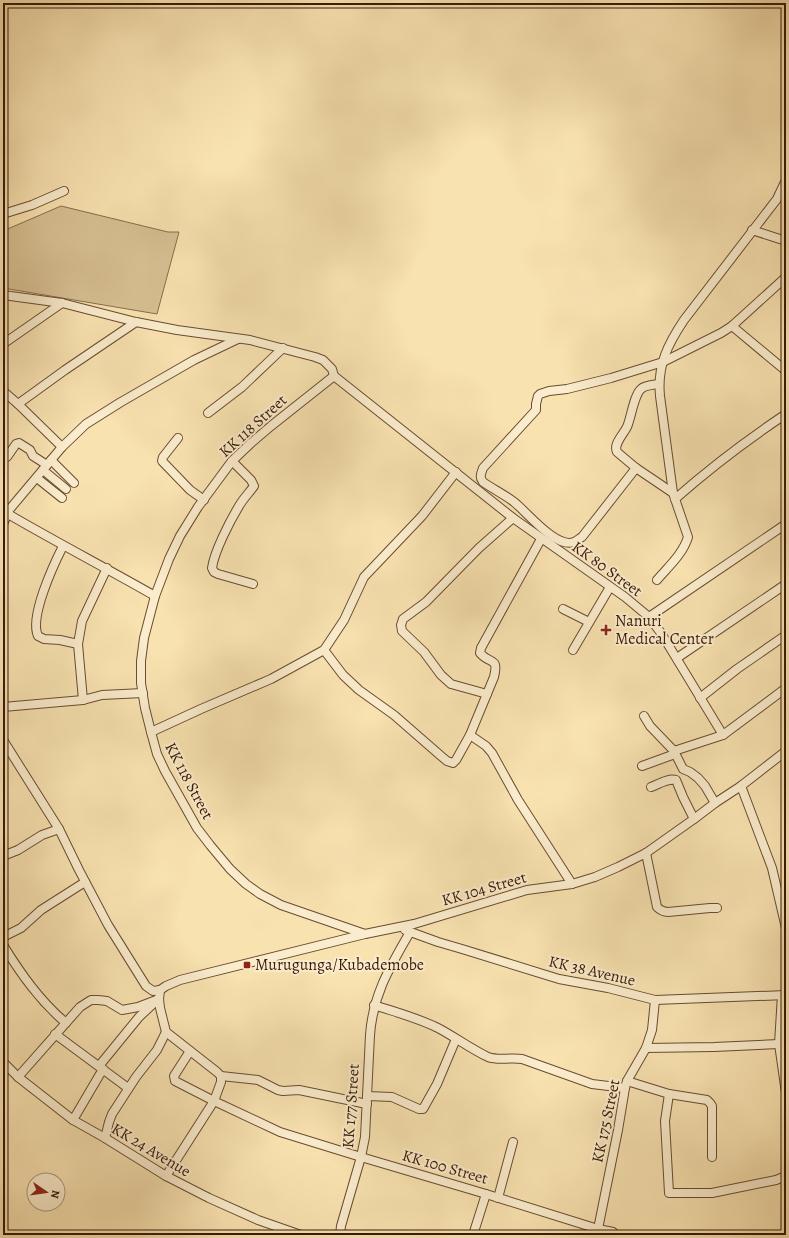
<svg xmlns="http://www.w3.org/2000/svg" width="789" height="1238" viewBox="0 0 789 1238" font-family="Alegreya,serif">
<rect width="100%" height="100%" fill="#f8e2b0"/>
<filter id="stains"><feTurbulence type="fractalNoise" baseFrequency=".005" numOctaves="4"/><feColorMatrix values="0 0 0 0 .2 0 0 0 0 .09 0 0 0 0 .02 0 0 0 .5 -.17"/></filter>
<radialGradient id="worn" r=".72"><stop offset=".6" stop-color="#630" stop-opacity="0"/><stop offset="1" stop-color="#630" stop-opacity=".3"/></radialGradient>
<!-- green -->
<polygon fill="#d7c093" stroke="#886d4d" points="61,206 168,232 179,232 157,314 3,288 3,231"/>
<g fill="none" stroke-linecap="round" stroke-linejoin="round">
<defs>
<g id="minor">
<polyline points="3,214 32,205 64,191"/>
<polyline points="752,230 786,241"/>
<polyline points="3,295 62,303 136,322 177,330 250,340 315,357 323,360 332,369 334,376 513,518 625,597 649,617 786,524"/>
<polyline points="732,326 786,371"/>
<polyline points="3,344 62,303"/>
<polyline points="334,376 271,426 251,443 232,461 198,507 180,536 169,559 155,596 144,638 141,661 141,683 145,708 151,732 157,754 165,771 197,828 210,845 230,869 246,884 260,894 281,905 365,934"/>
<path d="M659 384C653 385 645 385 641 389 634 395 631 418 627 427 623 435 613 444 617 452L636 468 673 493"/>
<polyline points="3,391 18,404 62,447"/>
<polyline points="18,404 65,370 136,322"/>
<polyline points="208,413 242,387 283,348"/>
<polyline points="178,438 163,457 162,461 190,490 204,500"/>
<polyline points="3,458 7,457 16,444 19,443 30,450 33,456 47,465"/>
<polyline points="51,460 74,483"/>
<path d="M232 461 251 480 254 486C249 493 243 499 239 506 230 521 214 552 212 568L214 572 218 574 253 584"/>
<path d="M636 468 582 537C580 538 577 541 574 542 556 549 527 512 514 502 505 495 493 489 483 482 479 477 481 474 483 468L536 410V404L538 396 540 394 549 391 567 389 611 378 663 362 721 333 732 326 786 277"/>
<polyline points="43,470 66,489"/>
<polyline points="37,478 62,498"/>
<path d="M675 499C710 468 747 440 786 414"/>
<path d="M8 514C56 542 106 568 155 596"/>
<polyline points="3,524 9,510 62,447 86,424 121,402 194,360 238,339"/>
<path d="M63 546C54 564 29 617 38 636L44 639 60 640 78 644"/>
<path d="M657 580C668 567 683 554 688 537L673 493 660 396C657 365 668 344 684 320L777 199 786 180"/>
<polyline points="563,609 589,622"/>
<polyline points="649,617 661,633 723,735 786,688"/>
<path d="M324 650 343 675 359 690 394 715 441 756 447 761 453 763 456 760 470 735 494 677C499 656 490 665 480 653L481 648 541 539"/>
<polyline points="573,650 610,587"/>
<polyline points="677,658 786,584"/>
<polyline points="487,694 451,684 441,675 424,652 402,631 401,625 403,619 426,602 479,548 513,518"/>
<polyline points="700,698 737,669 786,635"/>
<polyline points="83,700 78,644 82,621 107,568"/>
<polyline points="3,707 83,700 102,695 143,693"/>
<polyline points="644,716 650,726 674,751 683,769 690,772 698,778 705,786 715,803"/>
<polyline points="151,732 201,709 271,679 324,650 344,620 364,577 422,516 456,472"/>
<polyline points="470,735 486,746 492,753 518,800 572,884"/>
<polyline points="3,740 59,829 79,870 108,925 146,986 153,991 160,990"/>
<polyline points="674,751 723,735"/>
<polyline points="642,766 675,754"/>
<polyline points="741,786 772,868 786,928"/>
<path d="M651 787C659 784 668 778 676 780L683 797 694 819"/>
<path d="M646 853 657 907C660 910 663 912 668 912L710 908H717"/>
<polyline points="3,856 18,850 42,835 59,829"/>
<polyline points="405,930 438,942 462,949 559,979 608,988 655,1000 786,995"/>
<polyline points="3,937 21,928 41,910 85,882"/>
<path d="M3 945C21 974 40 1001 66 1023"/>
<polyline points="160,990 166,986 180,980 365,934 414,924 527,890 572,884 595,877 618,867 646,853 694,819 715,803 741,786 786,751"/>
<polyline points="160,990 159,999 160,1008 166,1032 217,1072 221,1076 221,1082 214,1101 166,1176"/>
<polyline points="782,995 779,1044 786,1093"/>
<path d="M374 1005C395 1012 418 1018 438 1028 455 1037 471 1049 488 1057 499 1061 511 1057 522 1059L592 1084 625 1088"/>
<polyline points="55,1034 128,1088"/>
<polyline points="646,1048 714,1047 779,1044"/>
<path d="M190 1051 174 1076 175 1081 214 1101 280 1132 361 1157 365 1137 370 1035C373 994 390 967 410 932"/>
<polyline points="3,1062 18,1077 73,1120 105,1138 166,1176 209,1198 258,1220 301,1235"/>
<polyline points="99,1066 139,1017 155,1002"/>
<polyline points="221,1076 258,1080 278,1090 283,1091 299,1090 367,1104"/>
<polyline points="18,1077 80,1007 91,1000 98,1000 107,1001 122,1010 138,1007 159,999"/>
<polyline points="627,1081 669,1094 707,1100 710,1103 712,1106 712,1157"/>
<polyline points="669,1094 665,1121 669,1193 712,1193 776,1180 786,1176"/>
<polyline points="367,1096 392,1097 419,1109 423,1109 437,1084 456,1039"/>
<polyline points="73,1120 103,1069"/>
<polyline points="105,1138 109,1122 112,1114 136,1077 157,1050 166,1032"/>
<polyline points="498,1198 513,1142"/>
<polyline points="598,1229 618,1130 625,1088 627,1081 646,1048 652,1030 655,1000"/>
<polyline points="340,1235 341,1226 361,1157 486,1194 598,1229 613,1232 616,1235"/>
<polyline points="473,1235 486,1194"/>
</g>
</defs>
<!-- minor casing -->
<use href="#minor" stroke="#684c31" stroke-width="10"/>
<!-- minor -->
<use href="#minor" stroke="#faeccc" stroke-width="8"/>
</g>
<!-- markers -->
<g fill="#8f2418" stroke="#faeccc" stroke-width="1.5">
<path d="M604 624h4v4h4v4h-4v4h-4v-4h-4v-4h4z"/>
<rect x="243" y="961" width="8" height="8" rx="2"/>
</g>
<g text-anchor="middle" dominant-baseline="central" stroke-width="4" stroke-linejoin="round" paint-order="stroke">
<!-- street labels -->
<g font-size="16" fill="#381a07" stroke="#faeccc">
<text transform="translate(253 426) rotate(-42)">KK 118 Street</text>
<text transform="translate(607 569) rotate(36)">KK 80 Street</text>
<text transform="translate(189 781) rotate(62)">KK 118 Street</text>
<text transform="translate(484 889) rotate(-16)">KK 104 Street</text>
<text transform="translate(592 971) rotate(13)">KK 38 Avenue</text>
<text transform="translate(351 1106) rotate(-86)">KK 177 Street</text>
<text transform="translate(606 1121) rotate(-78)">KK 175 Street</text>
<text transform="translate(151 1150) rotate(31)">KK 24 Avenue</text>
<text transform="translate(445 1167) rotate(16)">KK 100 Street</text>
</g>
<!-- poi labels -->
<g font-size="16" fill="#381a07" stroke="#faeccc" text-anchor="start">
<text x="615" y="621">Nanuri<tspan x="615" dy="18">Medical Center</tspan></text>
<text x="255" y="965">Murugunga/Kubademobe</text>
</g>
</g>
<!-- margin -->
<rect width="789" height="1238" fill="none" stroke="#f8e2b0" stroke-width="16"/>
<rect x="4" y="4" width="781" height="1230" fill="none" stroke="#381a07" stroke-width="2"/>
<rect x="8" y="8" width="773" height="1222" fill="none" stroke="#381a07"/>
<!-- north arrow -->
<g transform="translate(46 1192) rotate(103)"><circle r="19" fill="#faeccc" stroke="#ac987d"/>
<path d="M0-3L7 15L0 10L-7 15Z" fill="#8f2418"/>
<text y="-6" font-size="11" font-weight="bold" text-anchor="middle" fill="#381a07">N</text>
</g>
<rect width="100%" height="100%" filter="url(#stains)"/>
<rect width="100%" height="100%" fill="url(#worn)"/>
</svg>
